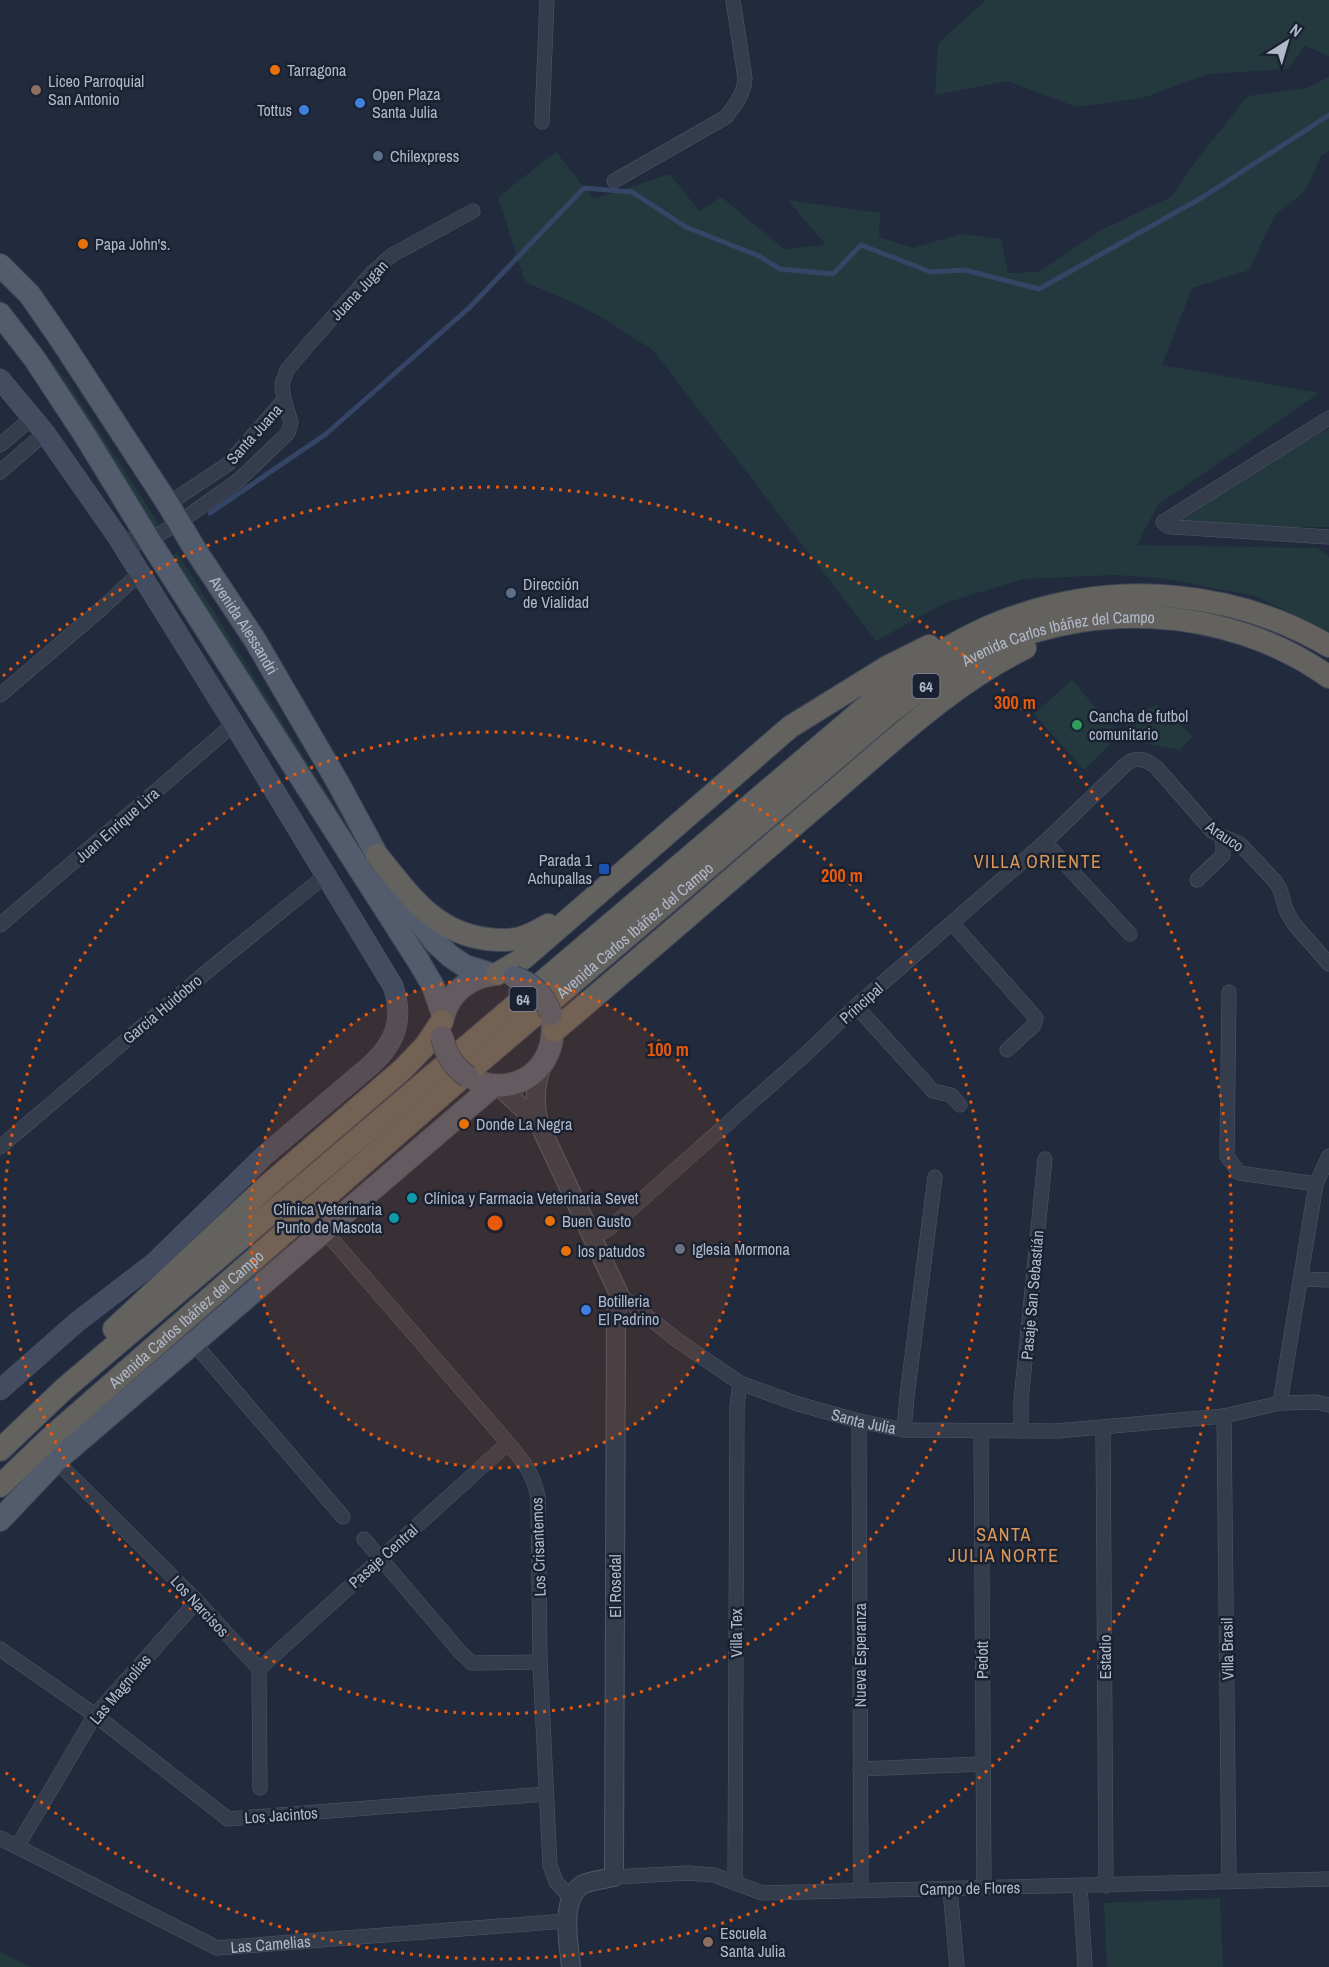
<svg xmlns="http://www.w3.org/2000/svg" width="1329" height="1967" viewBox="0 0 1329 1967" font-family="'Archivo Narrow',sans-serif">
<rect width="100%" height="100%" fill="#212b3d"/>
<!-- green -->
<g fill="#23393e">
<polygon points="986,0 1329,0 1329,56 1305,46 1288,69 1208,74 1143,98 1077,107 1007,81 935,95 938,43"/>
<polygon points="1329,77 1329,151 1321,156 1306,190 1275,215 1249,270 1192,288 1162,365 1319,393 1158,505 1137,545 1317,548 1329,557 1329,634 1321,628 1255,596 1160,578 1115,575 1023,579 945,603 876,641 653,350 604,319 576,304 525,282 498,197 556,152 591,196 597,198 670,174 699,211 721,197 784,249 826,245 788,200 880,213 879,237 913,248 961,234 1001,239 1008,273 1039,272 1099,231 1171,197 1199,157 1248,96 1306,88"/>
<polygon points="0,298 36,341 65,379 159,524 152,529 14,319 0,303"/>
<polygon points="1329,428 1329,527 1258,528 1169,522"/>
<polygon points="177,552 313,772 432,956 429,960 171,556"/>
<polygon points="1072,680 1119,735 1084,770 1034,714"/>
<polygon points="1157,705 1193,736 1180,750 1144,743 1119,720"/>
<polygon points="1220,1898 1223,1967 1107,1967 1104,1903"/>
<polygon points="0,1952 31,1967 0,1967"/>
</g>
<g fill="none" stroke-linecap="round" stroke-linejoin="round">
<!-- stream -->
<polyline stroke="#344565" stroke-width="5" points="210,513 326,434 470,307 584,188 632,192 686,227 759,256 780,269 833,274 861,245 931,272 965,270 1039,289 1203,197 1329,115"/>
<defs>
<g id="minor">
<polyline points="542,122 547,0"/>
<path d="M614 181 726 117C736 104 744 94 745 78L733 0"/>
<polyline points="1329,418 1163,522 1167,526 1173,527 1329,537"/>
<polyline points="0,445 33,417"/>
<polyline points="0,472 45,433"/>
<polyline points="168,504 228,464 284,400"/>
<polyline points="117,536 136,543 149,540 178,523 239,480 288,433 291,422 284,400 282,384 287,370 308,345 373,272 392,255 473,211"/>
<polyline points="0,695 101,609 141,572"/>
<polyline points="1045,842 1130,934"/>
<polyline points="1197,880 1223,855 1223,837"/>
<polyline points="952,923 1036,1018 1034,1025 1007,1050"/>
<polyline points="0,925 234,724"/>
<polyline points="1229,992 1227,1156 1239,1173 1316,1184"/>
<polyline points="856,1006 933,1091 951,1095 960,1105"/>
<polyline points="0,1147 210,969 326,875"/>
<path d="M324 1230 508 1443C523 1461 533 1472 538 1497L540 1662 550 1865 556 1882 571 1898"/>
<path d="M593 1238 611 1227 808 1052 856 1006 1045 842 1126 764C1137 756 1145 759 1156 767L1213 832 1240 844 1274 880 1280 889 1286 910 1294 924 1329 964"/>
<polyline points="1302,1279 1329,1280"/>
<path id="s1" d="M619 1294 677 1340 740 1383 798 1404 859 1421 904 1430 1057 1431 1224 1416 1280 1403 1316 1402 1329 1405"/>
<polyline points="194,1343 343,1517"/>
<polyline points="1280,1403 1316,1184 1329,1156"/>
<polyline points="1224,1416 1229,1882"/>
<polyline points="859,1421 861,1890"/>
<polyline points="1103,1428 1106,1886"/>
<polyline points="904,1430 907,1396 935,1177"/>
<polyline points="1021,1431 1021,1401 1045,1159"/>
<polyline points="981,1432 984,1888"/>
<polyline points="56,1461 197,1601 259,1669 260,1788"/>
<polyline points="364,1539 461,1653 472,1663 540,1662"/>
<polyline points="0,1649 95,1715 228,1819 546,1794"/>
<polyline points="259,1669 508,1443"/>
<polyline points="860,1769 982,1764"/>
<path id="s2" d="M0 1838 217 1948 566 1921"/>
<polyline points="17,1847 95,1715 197,1601"/>
<polyline points="614,1877 688,1873 714,1875 762,1893 1329,1879"/>
<polyline points="735,1883 737,1407 740,1383"/>
<polyline points="1080,1886 1085,1967"/>
<polyline points="950,1889 957,1967"/>
</g>
<g id="tertiary">
<path d="M543 1064C534 1084 534 1103 539 1124L619 1294 616 1314 614 1877C605 1879 595 1880 586 1883 558 1894 569 1944 571 1967"/>
<polyline points="499,1086 539,1124"/>
</g>
<path id="secondary" d="M0 379 45 433 117 536 234 724 393 986C404 1019 396 1042 371 1065L266 1154 154 1263 77 1322 0 1390"/>
<g id="primary">
<path id="s3" d="M0 265 30 295 61 340 168 504 196 551 255 640 337 781 377 855 417 919 435 942 450 956 465 966 491 974"/>
<polyline points="0,314 34,358 84,434 149,540 419,962 433,986 443,1015"/>
<path d="M442 1022C447 994 468 977 495 974"/>
<path d="M478 1082C525 1097 561 1060 551 1014"/>
<polyline points="0,1520 56,1461 493,1086"/>
</g>
<g id="trunk">
<path d="M377 855C409 894 433 932 487 939 513 942 525 939 548 925"/>
<polyline points="497,974 524,958 790,727 887,667 929,646"/>
<path d="M554 1031C648 952 740 871 833 792 894 740 952 684 1025 648"/>
<polyline points="114,1329 266,1187 403,1069 426,1045 442,1021"/>
<path d="M0 1450 64 1389 881 694C923 661 969 631 1020 615 1122 581 1236 591 1329 646"/>
<path id="s4" d="M0 1486 50 1438 475 1066 887 715C913 694 940 674 970 658 1081 598 1225 603 1329 677"/>
</g>
</defs>
<!-- minor casing -->
<use href="#minor" stroke="#505868" stroke-width="15"/>
<!-- tertiary casing -->
<use href="#tertiary" stroke="#505868" stroke-width="20"/>
<!-- secondary casing -->
<use href="#secondary" stroke="#505868" stroke-width="21"/>
<!-- primary casing -->
<use href="#primary" stroke="#3e4656" stroke-width="24"/>
<!-- trunk casing -->
<use href="#trunk" stroke="#404858" stroke-width="24"/>
<!-- minor -->
<use href="#minor" stroke="#353d4d" stroke-width="14"/>
<!-- tertiary -->
<use href="#tertiary" stroke="#353d4d" stroke-width="18"/>
<!-- secondary -->
<use href="#secondary" stroke="#434c60" stroke-width="20"/>
<!-- primary -->
<use href="#primary" stroke="#535c6d" stroke-width="22"/>
<!-- trunk -->
<use href="#trunk" stroke="#64625f" stroke-width="22"/>
<defs>
<g id="primary-bridge">
<path d="M514 977C533 984 544 995 551 1014"/>
<path d="M442 1037C446 1055 453 1066 468 1077"/>
</g>
</defs>
<!-- primary-bridge casing -->
<use href="#primary-bridge" stroke="#3e4656" stroke-width="24" stroke-linecap="butt"/>
<!-- primary-bridge -->
<use href="#primary-bridge" stroke="#535c6d" stroke-width="22"/>
</g>
<!-- distance rings -->
<circle cx="495" cy="1223" r="245" fill="#e8590c" fill-opacity=".12"/>
<g fill="none" stroke="#e8590c" stroke-width="3" stroke-dasharray="3 6">
<circle cx="495" cy="1223" r="245"/>
<circle cx="495" cy="1223" r="491"/>
<path d="M3 676A736 736 0 1 1 3 1770"/>
</g>
<!-- markers -->
<g fill="#e8710a" stroke="#1a2232" stroke-width="2">
<circle cx="275" cy="70" r="6"/>
<circle cx="83" cy="244" r="6"/>
<circle cx="464" cy="1124" r="6"/>
<circle cx="550" cy="1221" r="6"/>
<circle cx="566" cy="1251" r="6"/>
</g>
<g fill="#8d6e63" stroke="#1a2232" stroke-width="2">
<circle cx="36" cy="90" r="6"/>
<circle cx="708" cy="1942" r="6"/>
</g>
<g fill="#3f7fe0" stroke="#1a2232" stroke-width="2">
<circle cx="360" cy="103" r="6"/>
<circle cx="304" cy="110" r="6"/>
<circle cx="586" cy="1310" r="6"/>
</g>
<g fill="#5c6f8a" stroke="#1a2232" stroke-width="2">
<circle cx="378" cy="156" r="6"/>
<circle cx="511" cy="593" r="6"/>
</g>
<circle fill="#2e9e5b" stroke="#1a2232" stroke-width="2" cx="1077" cy="725" r="6"/>
<rect fill="#1a4fb4" stroke="#1a2232" stroke-width="2" x="598" y="863" width="12" height="12" rx="3"/>
<g fill="#0f9aa8" stroke="#1a2232" stroke-width="2">
<circle cx="412" cy="1198" r="6"/>
<circle cx="394" cy="1218" r="6"/>
</g>
<circle fill="#6b7280" stroke="#1a2232" stroke-width="2" cx="680" cy="1249" r="6"/>
<g text-anchor="middle" dominant-baseline="central" stroke-width="5" stroke-linejoin="round" paint-order="stroke">
<!-- shield labels -->
<g fill="#1a2232" stroke="#838b9c" stroke-width="1.5">
<rect x="912.5" y="674" width="27" height="24" rx="4.5"/>
<rect x="509.5" y="987" width="27" height="24" rx="4.5"/>
</g>
<g font-size="15" font-weight="bold" fill="#b0b8c9">
<text x="926" y="686">64</text>
<text x="523" y="999">64</text>
</g>
<!-- poi labels -->
<g font-size="16" fill="#b0b8c9" stroke="#1a2232" text-anchor="start">
<text x="287" y="70">Tarragona</text>
<text x="48" y="81">Liceo Parroquial<tspan x="48" dy="18">San Antonio</tspan></text>
<text x="372" y="94">Open Plaza<tspan x="372" dy="18">Santa Julia</tspan></text>
<text x="292" y="110" text-anchor="end">Tottus</text>
<text x="390" y="156">Chilexpress</text>
<text x="95" y="244">Papa John's.</text>
<text x="523" y="584">Dirección<tspan x="523" dy="18">de Vialidad</tspan></text>
<text x="1089" y="716">Cancha de futbol<tspan x="1089" dy="18">comunitario</tspan></text>
<text x="592" y="860" text-anchor="end">Parada 1<tspan x="592" dy="18">Achupallas</tspan></text>
<text x="476" y="1124">Donde La Negra</text>
<text x="424" y="1198">Clínica y Farmacia Veterinaria Sevet</text>
<text x="382" y="1209" text-anchor="end">Clínica Veterinaria<tspan x="382" dy="18">Punto de Mascota</tspan></text>
<text x="562" y="1221">Buen Gusto</text>
<text x="692" y="1249">Iglesia Mormona</text>
<text x="578" y="1251">los patudos</text>
<text x="598" y="1301">Botilleria<tspan x="598" dy="18">El Padrino</tspan></text>
<text x="720" y="1933">Escuela<tspan x="720" dy="18">Santa Julia</tspan></text>
</g>
<!-- street labels -->
<g font-size="16" fill="#b0b8c9" stroke="#1a2232">
<text transform="translate(359 290) rotate(-47)">Juana Jugan</text>
<text transform="translate(254 434) rotate(-48)">Santa Juana</text>
<text stroke="none"><textPath href="#s3" startOffset="436">Avenida Alessandri</textPath></text>
<text stroke="none"><textPath href="#s4" startOffset="1368">Avenida Carlos Ibáñez del Campo</textPath></text>
<text transform="translate(117 825) rotate(-41)">Juan Enrique Lira</text>
<text transform="translate(1225 836) rotate(34)">Arauco</text>
<text stroke="none"><textPath href="#s4" startOffset="844">Avenida Carlos Ibáñez del Campo</textPath></text>
<text transform="translate(861 1003) rotate(-42)">Principal</text>
<text transform="translate(162 1009) rotate(-40)">García Huidobro</text>
<text transform="translate(1032 1295) rotate(-85)">Pasaje San Sebastián</text>
<text stroke="none"><textPath href="#s4" startOffset="250">Avenida Carlos Ibáñez del Campo</textPath></text>
<text stroke="none"><textPath href="#s1" startOffset="280">Santa Julia</textPath></text>
<text transform="translate(538 1547) rotate(-92)">Los Crisantemos</text>
<text transform="translate(383 1556) rotate(-42)">Pasaje Central</text>
<text transform="translate(615 1586) rotate(-90)">El Rosedal</text>
<text transform="translate(200 1606) rotate(47)">Los Narcisos</text>
<text transform="translate(736 1633) rotate(-90)">Villa Tex</text>
<text transform="translate(1227 1649) rotate(-91)">Villa Brasil</text>
<text transform="translate(860 1655) rotate(-90)">Nueva Esperanza</text>
<text transform="translate(1105 1657) rotate(-90)">Estadio</text>
<text transform="translate(982 1660) rotate(-90)">Pedott</text>
<text transform="translate(120 1689) rotate(-50)">Las Magnolias</text>
<text transform="translate(281 1815) rotate(-4)">Los Jacintos</text>
<text transform="translate(970 1888) rotate(-1)">Campo de Flores</text>
<text stroke="none"><textPath href="#s2" startOffset="297">Las Camelias</textPath></text>
</g>
<!-- neighbourhood labels -->
<g font-size="18" letter-spacing="1.5" fill="#db9959" stroke="#1a2232">
<text x="1038" y="861">VILLA ORIENTE</text>
<text x="1004" y="1534">SANTA<tspan x="1004" dy="21">JULIA NORTE</tspan></text>
</g>
</g>
<circle cx="495" cy="1223" r="9" fill="#e8590c" stroke="#1a2232" stroke-width="3"/>
<g font-size="18" text-anchor="middle" font-weight="bold" fill="#e8590c" stroke="#1a2232" stroke-width="5" stroke-linejoin="round" paint-order="stroke">
<text x="1015" y="709">300 m</text>
<text x="842" y="882">200 m</text>
<text x="668" y="1056">100 m</text>
</g>
<!-- north arrow -->
<g transform="translate(1287 42) rotate(37)" stroke="#1a2232" stroke-width="4.5" paint-order="stroke">
<path d="M0-4.5L10 22L0 15L-10 22Z" fill="#b0b8c9"/>
<text y="-9" font-size="16" font-weight="bold" text-anchor="middle" fill="#b0b8c9">N</text>
</g>
</svg>
